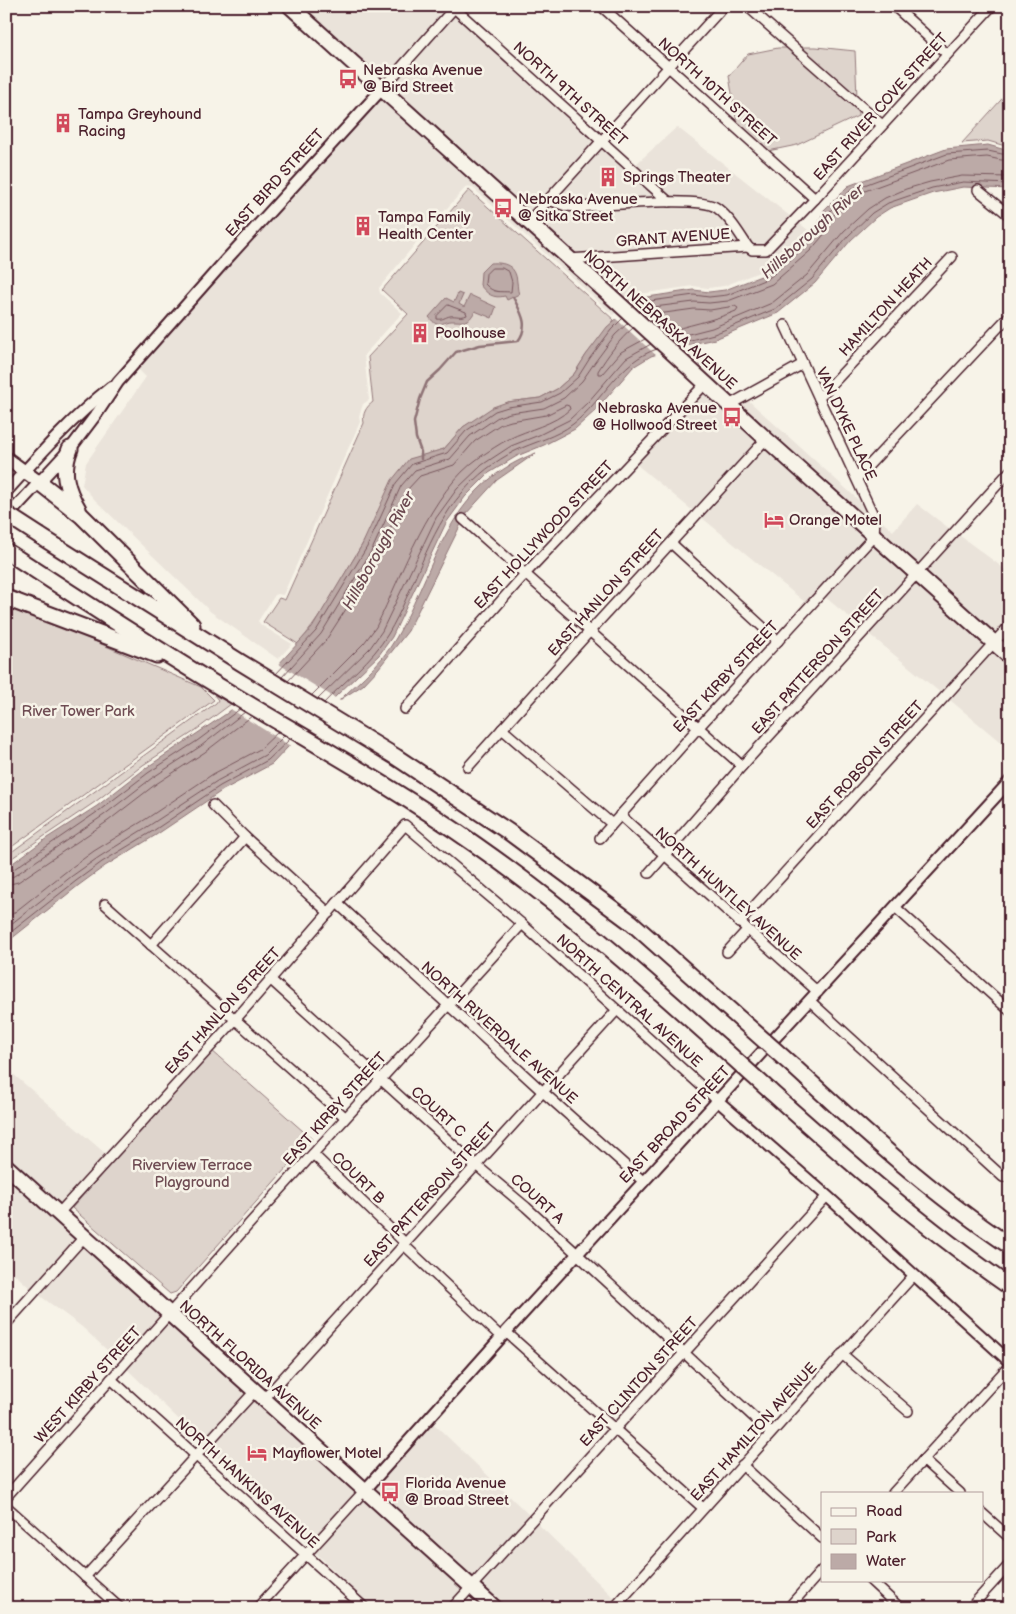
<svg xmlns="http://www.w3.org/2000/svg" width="1016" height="1614" viewBox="0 0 1016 1614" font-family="'Balsamiq Sans',sans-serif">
<rect width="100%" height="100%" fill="#f7f3e8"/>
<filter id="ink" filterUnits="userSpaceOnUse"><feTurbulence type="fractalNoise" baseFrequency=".02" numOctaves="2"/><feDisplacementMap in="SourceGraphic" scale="10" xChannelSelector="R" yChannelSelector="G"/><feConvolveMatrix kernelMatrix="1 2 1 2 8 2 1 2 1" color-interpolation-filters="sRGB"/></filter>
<g filter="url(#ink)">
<!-- built -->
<g fill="#eae3da">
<polygon points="296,6 445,6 447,8 382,82"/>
<polygon points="455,15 595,141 547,194 546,194 545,197 528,215 389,88"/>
<polygon points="383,96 619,310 613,315 472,187 467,186 421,237 379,288 380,293 402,313 364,355 369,400 363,404 359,416 360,422 283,595 278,594 275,595 258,621 261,625 292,644 278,659 211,612 95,500 82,485 86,463 146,377 137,368 229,264"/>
<polygon points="677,127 791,217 764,245 752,245 734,219 715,202 693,197 670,197 609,141 635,165"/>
<polygon points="603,148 658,198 577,202 567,201 557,198"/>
<polygon points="551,205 565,211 578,212 692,206 713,210 727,225 740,243 570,254 536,222"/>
<polygon points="799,223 808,230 780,257 764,270 724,286 708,288 693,286 640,294 626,304 581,263 747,252 753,255 766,255 770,254"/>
<polygon points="706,390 759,438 693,511 636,464"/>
<polygon points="748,400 864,505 870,519 870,526 737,406"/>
<polygon points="766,445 868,536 806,603 701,517"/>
<polygon points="917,504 950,529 916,567 879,534 879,519 893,531"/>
<polygon points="959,535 1010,573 1010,618 994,636 924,574"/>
<polygon points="875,542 910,574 861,627 825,597"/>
<polygon points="918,581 988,643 942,694 869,634"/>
<polygon points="995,650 1010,663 1010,750 950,700"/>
<polygon points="6,1068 106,1154 58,1207 6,1159"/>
<polygon points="6,1172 78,1236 31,1289 6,1266"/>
<polygon points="85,1243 163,1313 120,1362 82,1327 39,1295"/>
<polygon points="170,1320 249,1391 202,1442 127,1369"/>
<polygon points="256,1398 358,1490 308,1545 209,1449"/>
<polygon points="432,1422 529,1515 470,1580 371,1490"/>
<polygon points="365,1497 464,1586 445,1608 372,1608 315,1552"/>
<polygon points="536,1522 615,1599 607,1608 502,1608 478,1586"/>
</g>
<!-- green -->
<g fill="#ded4cc" stroke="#947a7c">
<polygon points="800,47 816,47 855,51 857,97"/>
<polygon points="778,48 787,48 858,110 858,116 797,145 768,151 737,123 729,76 748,54"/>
<polygon points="1010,90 1010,145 1002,145 988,141 962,143"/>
<path d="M469 190 614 320 586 355 574 374 557 389 540 398 507 402 463 427 444 449 409 460C389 497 369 534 347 570 332 596 318 621 298 644L263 622 279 598 285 600 364 423C362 414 366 407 373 402L368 357 408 314 382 290Z"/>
<polygon points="6,603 201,687 214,700 6,851"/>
<polygon points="214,695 231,704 192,733 143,765 95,802 6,862 6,856 216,703 218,700"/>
<polygon points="211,1050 312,1139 176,1292 170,1294 72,1208"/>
</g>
<!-- water -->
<g fill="#bcaaa7" stroke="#8e7275">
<polygon points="988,145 1002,149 1010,149 1010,189 963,187 933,193 890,208 876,217 851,240 815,283 778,313 715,339 691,344 651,356 633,367 596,410 575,429 544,445 517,456 489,473 465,497 446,523 392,637 379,655 337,695 272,764 223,790 156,835 105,866 79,885 6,943 6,868 47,838 97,806 146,768 226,714 254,691 312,628 362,545 392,480 409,459 444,449 463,427 493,407 507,402 540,398 557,389 574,374 586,355 607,327 641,298 694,290 709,292 725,290 766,274 802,243 818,225 824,210 848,186 946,149"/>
<path d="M490 263C504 262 516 265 517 282 518 287 517 289 519 294L507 300 505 296C493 299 487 294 480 285L481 272Z"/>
<path d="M458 293 463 295 459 304 464 307 470 295 496 307 492 318 475 311C468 324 465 321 453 321 440 320 441 332 429 317L446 298 454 302Z"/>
<path d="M536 453 497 480 465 515 462 513 456 519 461 524 408 631 378 669 363 685 341 699 332 713 329 711C351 687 380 667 396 638 438 565 446 487 536 453Z"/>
</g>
<!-- pier -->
<g fill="#f7f3e8">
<polygon points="634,300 687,348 658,357 614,317"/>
<polygon points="277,663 342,702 334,714 326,711 292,747 229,708 252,689"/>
</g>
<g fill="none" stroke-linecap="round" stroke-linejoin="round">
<!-- shore -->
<g stroke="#78575d" stroke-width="1">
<path d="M492 268H502L509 272 512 282 511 292C499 291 494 294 485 284L486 274Z"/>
<path d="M448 305 466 312 467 315C460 318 457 315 450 316 445 317 443 320 437 319V316Z"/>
<polyline points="636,308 643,303 651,301 694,295 709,297 727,295 769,278 806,246 822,227 828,213 851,190 947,154 988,151 1002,154 1010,154"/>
<polyline points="641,313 646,308 694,302 709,303 728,301 772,284 810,251 827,231 833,216 854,195 949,160 987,157 1001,160 1010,160"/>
<path d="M646 318 650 315 694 309 710 310 735 306 738 308 736 311C712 321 688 325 663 333"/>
<path d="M633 328C619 340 608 355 598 371V374H602L621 352 645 339"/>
<polyline points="669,339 712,328 772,303 807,275 844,231 868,209 885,198 906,189 930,182 962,176 1010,177"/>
<polyline points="675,344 714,334 775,309 812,279 848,236 872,213 888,203 932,188 963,182 1010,184"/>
<polyline points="276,674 316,631 367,547 396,483 412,464 447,453 466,431 495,411 508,407 542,402 560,393 578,377 590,358 611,330 623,318"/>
<polyline points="282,677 321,634 372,550 401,486 415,470 450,459 470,436 498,417 510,413 544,408 564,398 582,381 595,362 615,335 628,323"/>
<path d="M288 681 326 640 348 606 379 554 407 490 420 476 454 465 475 441 501 424 511 421 546 415 566 405 569 406 570 409C554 425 528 429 509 439 499 444 489 451 480 457 429 492 403 573 376 627L364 643 312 695"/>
<polyline points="318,699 370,648 382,631 436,518 457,489 482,465 511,446 539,435 569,420 588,402 626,358 651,344"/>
<path d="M324 703C345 680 372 661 388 634 415 589 427 533 462 493 476 476 495 461 515 451 534 442 556 437 573 424 603 401 619 361 657 349"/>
<polyline points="6,872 11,871 100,810 148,773 197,741 240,709"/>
<polyline points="6,878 14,876 104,815 152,778 201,746 245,712"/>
<polyline points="6,885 18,882 108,821 156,784 205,752 252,716"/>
<polyline points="6,919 68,870 94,851 146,819 213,774 260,749 278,732"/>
<polyline points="6,928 72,876 99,857 150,825 217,781 265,755 285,735"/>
<polyline points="6,936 76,881 102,862 153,831 220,786 268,760 290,739"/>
</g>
<!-- stream -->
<path stroke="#8e7275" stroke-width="2.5" d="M421 459V452L416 438 414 422 420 399 427 382 440 370 456 352 480 345 518 341C530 325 521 313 513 297"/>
<defs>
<g id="minor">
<polyline points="452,6 669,202"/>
<polyline points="601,6 815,199"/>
<polyline points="747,6 882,125"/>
<polyline points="894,6 947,54"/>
<polyline points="382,89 456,6"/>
<polyline points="978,190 1010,216"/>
<path d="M549 200 566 206 577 207C603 206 700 195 717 208 730 218 739 233 748 247L752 250H766L815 199 992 6"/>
<polyline points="528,222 724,6"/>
<polyline points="569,259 748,247"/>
<polyline points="819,398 952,257"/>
<polyline points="729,405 803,364"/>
<polyline points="857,478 1010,315"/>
<polyline points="463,519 742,766"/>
<polyline points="671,543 778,641"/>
<polyline points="405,709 525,574 706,383"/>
<polyline points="502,729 612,824"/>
<polyline points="468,767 590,631 766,439"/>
<polyline points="213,805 245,837 329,913"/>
<polyline points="620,815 818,992"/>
<polyline points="600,838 698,728 874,536 875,519 785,325"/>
<polyline points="649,873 742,766 1010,471"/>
<polyline points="337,903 543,1092 644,1182"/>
<polyline points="105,904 345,1117"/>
<polyline points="895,907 1010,1011"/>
<polyline points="739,923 1010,625"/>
<polyline points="151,945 245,837"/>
<polyline points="727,952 747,930"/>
<polyline points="270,979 470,1160 526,1207 588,1264 771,1433"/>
<polyline points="810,1001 1003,1177 1010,1170"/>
<polyline points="313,1154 405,1243"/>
<polyline points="59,1213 235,1020 405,825 522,924 718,1101"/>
<polyline points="404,1245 501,1337"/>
<polyline points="6,1324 85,1236"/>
<polyline points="506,1332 703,1508"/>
<polyline points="842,1354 908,1411"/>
<polyline points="111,1379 365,1608"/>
<polyline points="264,1399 617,1010"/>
<polyline points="923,1460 960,1493"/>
<polyline points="742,1465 822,1538"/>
<polyline points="893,1493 1010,1365"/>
<polyline points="6,1497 251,1222 522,924"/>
<polyline points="6,1506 120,1608"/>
<polyline points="982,1513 1010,1538"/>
<polyline points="85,1577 255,1391"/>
<polyline points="870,1580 900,1608"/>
<polyline points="257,1608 365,1490"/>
<polyline points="452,1608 827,1196"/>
<polyline points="614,1608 914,1275"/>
<polyline points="788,1608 822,1570"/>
<polyline points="970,1608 1010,1564"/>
</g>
<g id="tertiary">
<path d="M6 492C40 454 72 418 111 387"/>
<polyline points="6,518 70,449 98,412 118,382 225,261 382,89"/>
<polyline points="718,1101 827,1196 1010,1362"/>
<polyline points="365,1490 506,1332 1010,781"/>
</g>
<polyline id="secondary" points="6,458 39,482"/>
<g id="primary">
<polyline points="290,6 615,300 766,439 1010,657"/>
<polyline points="6,1166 495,1608"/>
</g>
<g id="motorway">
<path d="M70 449C61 471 66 489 78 509"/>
<polyline points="39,482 81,515 192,625"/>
<polyline points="40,536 240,662 396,757 509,832 632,923 741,1020"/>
<path d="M6 551C77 597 148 644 220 687 306 739 394 787 476 845 562 905 641 975 719 1045"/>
<polyline points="6,598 157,655"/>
<path d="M793 1066C862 1130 932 1194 1010 1246"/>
<path d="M770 1091C847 1160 924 1228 1010 1287"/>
</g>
</defs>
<!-- minor casing -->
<use href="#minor" stroke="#4a1f2b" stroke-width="12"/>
<!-- tertiary casing -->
<use href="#tertiary" stroke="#4a1f2b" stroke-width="14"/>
<!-- secondary casing -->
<use href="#secondary" stroke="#4a1f2b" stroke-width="16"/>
<!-- primary casing -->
<use href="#primary" stroke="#4a1f2b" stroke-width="18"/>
<!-- motorway casing -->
<use href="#motorway" stroke="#4a1f2b" stroke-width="19"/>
<!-- minor -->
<use href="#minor" stroke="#f7f3e8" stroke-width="9"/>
<!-- tertiary -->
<use href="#tertiary" stroke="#f7f3e8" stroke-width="10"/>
<!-- secondary -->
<use href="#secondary" stroke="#f7f3e8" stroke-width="12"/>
<!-- primary -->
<use href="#primary" stroke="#f7f3e8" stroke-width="14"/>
<!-- motorway -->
<use href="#motorway" stroke="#f7f3e8" stroke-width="15"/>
<defs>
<g id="motorway-bridge">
<polyline points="6,514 40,536"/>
<polyline points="741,1020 793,1066"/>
<polyline points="719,1045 770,1091"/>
</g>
</defs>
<!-- motorway-bridge casing -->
<use href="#motorway-bridge" stroke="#4a1f2b" stroke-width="19" stroke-linecap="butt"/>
<!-- motorway-bridge -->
<use href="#motorway-bridge" stroke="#f7f3e8" stroke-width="15"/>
</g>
</g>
<!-- icons -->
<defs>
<symbol id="bus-bare" viewBox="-9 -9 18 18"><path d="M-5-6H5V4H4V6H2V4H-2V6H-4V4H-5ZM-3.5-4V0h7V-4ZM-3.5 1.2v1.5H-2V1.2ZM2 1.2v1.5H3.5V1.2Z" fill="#d1495b" stroke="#f7f3e8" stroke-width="2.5" paint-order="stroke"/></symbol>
<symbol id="building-bare" viewBox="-9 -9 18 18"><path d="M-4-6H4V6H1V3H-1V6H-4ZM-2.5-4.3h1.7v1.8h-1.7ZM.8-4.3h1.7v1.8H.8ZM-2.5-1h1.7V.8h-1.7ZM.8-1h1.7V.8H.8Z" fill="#d1495b" stroke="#f7f3e8" stroke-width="2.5" paint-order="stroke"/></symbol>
<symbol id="hotel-bare" viewBox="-9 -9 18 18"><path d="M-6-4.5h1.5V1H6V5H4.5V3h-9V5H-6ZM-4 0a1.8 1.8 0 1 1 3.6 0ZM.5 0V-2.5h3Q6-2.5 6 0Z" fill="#d1495b" stroke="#f7f3e8" stroke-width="2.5" paint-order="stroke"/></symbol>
</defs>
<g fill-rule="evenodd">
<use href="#bus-bare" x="334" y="65" width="28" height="28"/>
<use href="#building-bare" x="49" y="109" width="28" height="28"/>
<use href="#building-bare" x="594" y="163" width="28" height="28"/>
<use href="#bus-bare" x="489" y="194" width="28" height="28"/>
<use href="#building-bare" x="349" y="212" width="28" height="28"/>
<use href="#building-bare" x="406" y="319" width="28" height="28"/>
<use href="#bus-bare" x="718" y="403" width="28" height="28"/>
<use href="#hotel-bare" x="760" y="506" width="28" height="28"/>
<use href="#hotel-bare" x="243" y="1439" width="28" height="28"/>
<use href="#bus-bare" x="376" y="1478" width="28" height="28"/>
</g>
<g text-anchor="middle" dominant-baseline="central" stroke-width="5" stroke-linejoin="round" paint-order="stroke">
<!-- poi labels -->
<g font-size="15" fill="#4a1f2b" stroke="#f7f3e8" text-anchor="start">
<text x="363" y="70">Nebraska Avenue<tspan x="363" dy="17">@ Bird Street</tspan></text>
<text x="78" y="114">Tampa Greyhound<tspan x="78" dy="17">Racing</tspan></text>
<text x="623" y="177">Springs Theater</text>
<text x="518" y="199">Nebraska Avenue<tspan x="518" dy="17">@ Sitka Street</tspan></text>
<text x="378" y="217">Tampa Family<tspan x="378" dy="17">Health Center</tspan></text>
<text x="435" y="333">Poolhouse</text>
<text x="717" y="408" text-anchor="end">Nebraska Avenue<tspan x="717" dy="17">@ Hollwood Street</tspan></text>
<text x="789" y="520">Orange Motel</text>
<text x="272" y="1453">Mayflower Motel</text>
<text x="405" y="1483">Florida Avenue<tspan x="405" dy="17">@ Broad Street</tspan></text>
</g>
<!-- street labels -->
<g font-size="15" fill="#4a1f2b" stroke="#f7f3e8">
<text transform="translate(717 92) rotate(42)">NORTH 10TH STREET</text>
<text transform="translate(570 94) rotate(42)">NORTH 9TH STREET</text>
<text transform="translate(881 107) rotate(-48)">EAST RIVER COVE STREET</text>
<text transform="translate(275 183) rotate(-48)">EAST BIRD STREET</text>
<text transform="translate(673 238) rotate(-4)">GRANT AVENUE</text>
<text transform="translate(886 307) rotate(-47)">HAMILTON HEATH</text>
<text transform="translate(660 320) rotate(42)">NORTH NEBRASKA AVENUE</text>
<text transform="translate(846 424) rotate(65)">VAN DYKE PLACE</text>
<text transform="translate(544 535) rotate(-47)">EAST HOLLYWOOD STREET</text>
<text transform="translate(606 593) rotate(-48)">EAST HANLON STREET</text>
<text transform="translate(818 662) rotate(-48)">EAST PATTERSON STREET</text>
<text transform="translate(726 677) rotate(-47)">EAST KIRBY STREET</text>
<text transform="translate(865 765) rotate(-48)">EAST ROBSON STREET</text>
<text transform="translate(728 894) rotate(42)">NORTH HUNTLEY AVENUE</text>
<text transform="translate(629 1001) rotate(42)">NORTH CENTRAL AVENUE</text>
<text transform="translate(223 1011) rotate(-48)">EAST HANLON STREET</text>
<text transform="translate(499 1033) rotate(42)">NORTH RIVERDALE AVENUE</text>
<text transform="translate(335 1109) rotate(-48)">EAST KIRBY STREET</text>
<text transform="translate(438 1112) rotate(42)">COURT C</text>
<text transform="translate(675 1125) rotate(-47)">EAST BROAD STREET</text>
<text transform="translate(358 1178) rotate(44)">COURT B</text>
<text transform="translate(430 1195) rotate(-48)">EAST PATTERSON STREET</text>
<text transform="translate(537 1199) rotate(42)">COURT A</text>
<text transform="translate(250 1365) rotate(42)">NORTH FLORIDA AVENUE</text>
<text transform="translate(639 1382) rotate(-48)">EAST CLINTON STREET</text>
<text transform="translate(88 1385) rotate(-48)">WEST KIRBY STREET</text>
<text transform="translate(754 1432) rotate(-48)">EAST HAMILTON AVENUE</text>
<text transform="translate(247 1483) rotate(42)">NORTH HANKINS AVENUE</text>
</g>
<!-- park labels -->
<g font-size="15" fill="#6f4c53" stroke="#f7f3e8">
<text x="78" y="711">River Tower Park</text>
<text x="192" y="1165">Riverview Terrace<tspan x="192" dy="17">Playground</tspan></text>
</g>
<!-- water labels -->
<g font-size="16" font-style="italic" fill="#6c4950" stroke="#f7f3e8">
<text transform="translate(813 232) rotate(-42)">Hillsborough River</text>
<text transform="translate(379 551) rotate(-61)">Hillsborough River</text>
</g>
</g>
<!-- margin -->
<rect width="1016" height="1614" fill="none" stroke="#f7f3e8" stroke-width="25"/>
<rect x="12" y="12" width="991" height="1589" fill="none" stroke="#4a1f2b" stroke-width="2" filter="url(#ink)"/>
<!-- legend -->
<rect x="821" y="1492" width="162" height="90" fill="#f7f3e8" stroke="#b29e9c"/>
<rect x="831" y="1508" width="25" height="8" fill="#f7f3e8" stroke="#b29e9c"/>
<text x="866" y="1516" font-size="15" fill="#4a1f2b">Road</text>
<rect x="831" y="1529" width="25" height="15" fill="#ded4cc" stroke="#b29e9c"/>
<text x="866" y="1542" font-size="15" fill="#4a1f2b">Park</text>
<rect x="831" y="1554" width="25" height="15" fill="#bcaaa7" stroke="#b29e9c"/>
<text x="866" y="1566" font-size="15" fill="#4a1f2b">Water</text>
</svg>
